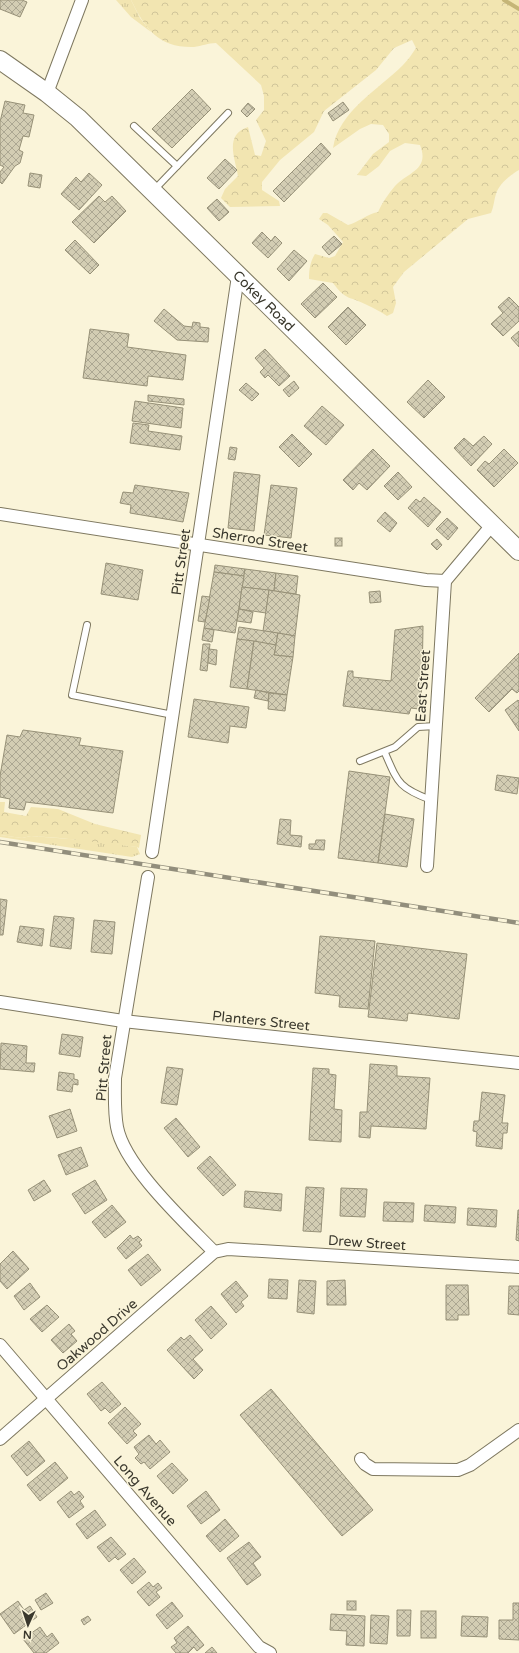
<svg xmlns="http://www.w3.org/2000/svg" width="519" height="1653" viewBox="0 0 519 1653" font-family="'Varela Round',sans-serif">
<defs>
<pattern id="grass-tufts" width="24" height="20" patternUnits="userSpaceOnUse"><rect width="24" height="20" fill="#f2e5b1"/><path d="M3 7l-1-3M5 7V3M7 7l1-3M15 17l-1-3M17 17v-4M19 17l1-3" fill="none" stroke="#d0c599"/></pattern>
<pattern id="forest-crowns" width="20" height="18" patternUnits="userSpaceOnUse"><rect width="20" height="18" fill="#f2e5b1"/><path d="M2 6a3 3 0 1 1 6 0M12 15a3 3 0 1 1 6 0" fill="none" stroke="#d0c599"/></pattern>
<pattern id="building-cross-hatch" width="8" height="8" patternUnits="userSpaceOnUse"><rect width="8" height="8" fill="#d3cdb3"/><path d="M0 0l8 8M0 8l8-8" fill="none" stroke="#aca792"/></pattern>
</defs>
<rect width="100%" height="100%" fill="#faf4d9"/>
<!-- grass -->
<g fill="url(#grass-tufts)">
<polygon points="116,0 131,0 140,18 151,32 131,17"/>
<polygon points="0,835 22,838 31,836 96,841 137,847 140,854 132,857 0,837"/>
</g>
<!-- forest -->
<g fill="url(#forest-crowns)">
<path d="M131 0H519V170C510 175 499 184 496 194 494 200 494 206 491 213L468 219 404 272 393 287 396 303 393 313 387 316C381 312 374 308 367 305 350 296 346 301 333 283L309 279C309 270 310 262 315 254L329 258 335 256 343 242 328 225 319 219 323 213H327L348 225C359 222 367 214 378 212 382 203 388 194 395 186 408 172 430 170 420 145L405 143 390 151 379 166 366 176 357 175 373 154 389 142V134L383 125 371 124 360 129 333 148C339 111 378 90 403 65 408 60 412 54 416 48L412 40 394 48 376 70 324 111 314 132 280 160 262 182V190L279 201 280 206 230 207 221 198 225 189 238 176C235 158 224 135 248 127L255 155 261 156 266 141 256 120 264 110V96L261 85 216 43C208 43 202 46 194 47 159 48 146 30 131 0Z"/>
<polygon points="0,802 5,802 4,812 26,816 31,807 58,809 95,824 141,835 139,848 137,847 60,838 31,836 22,838 0,835"/>
</g>
<g fill="none" stroke-linecap="round" stroke-linejoin="round">
<!-- stream -->
<polyline stroke="#c5b577" stroke-width="4" points="504,0 519,9"/>
</g>
<!-- building -->
<g fill="url(#building-cross-hatch)" stroke="#979178">
<polygon points="0,0 22,0 27,2 20,17 0,9"/>
<polygon points="192,89 211,109 172,148 152,129"/>
<polygon points="5,101 25,105 23,113 34,115 29,137 23,136 19,150 23,152 20,163 15,166 2,184 0,182 0,172 4,167 0,165 0,122"/>
<polygon points="343,102 349,110 333,121 328,113"/>
<polygon points="248,103 255,109 247,117 241,111"/>
<polygon points="321,143 331,154 284,202 273,191"/>
<polygon points="225,159 237,170 219,189 207,178"/>
<polygon points="30,173 42,175 40,188 28,186"/>
<polygon points="89,173 102,185 79,210 61,194 76,177 81,182"/>
<polygon points="99,196 105,202 112,196 126,211 94,243 72,222"/>
<polygon points="217,199 229,212 219,221 207,208"/>
<polygon points="262,232 271,241 275,236 282,243 268,258 252,243"/>
<polygon points="334,236 342,244 329,255 322,247"/>
<polygon points="75,240 99,265 90,274 65,250"/>
<polygon points="294,250 307,261 289,281 277,269"/>
<polygon points="323,283 337,297 315,318 301,304"/>
<polygon points="509,297 519,307 519,321 503,336 491,324 503,313 498,307"/>
<polygon points="348,307 366,325 346,345 328,327"/>
<polygon points="164,309 184,326 192,327 193,322 200,323 200,327 209,328 208,342 177,340 154,321"/>
<polygon points="90,329 129,334 127,347 186,355 183,380 148,376 147,386 83,378"/>
<polygon points="519,331 519,347 511,338"/>
<polygon points="265,349 290,376 279,386 268,375 265,378 260,372 264,368 255,358"/>
<polygon points="428,380 445,397 424,418 407,402"/>
<polygon points="294,381 299,388 289,397 283,390"/>
<polygon points="246,383 259,394 252,401 239,390"/>
<polygon points="148,395 184,399 184,405 148,401"/>
<polygon points="135,401 183,408 181,428 132,421"/>
<polygon points="322,406 344,425 326,445 304,426"/>
<polygon points="133,423 149,425 148,431 182,436 180,450 130,443"/>
<polygon points="292,434 312,454 299,467 279,447"/>
<polygon points="484,436 492,444 471,466 454,448 464,438 473,446"/>
<polygon points="230,447 237,448 235,460 228,459"/>
<polygon points="373,449 390,466 367,490 359,483 353,490 343,480"/>
<polygon points="504,449 518,463 494,487 477,470 485,461 489,464"/>
<polygon points="234,472 260,475 254,531 228,528"/>
<polygon points="398,472 412,487 398,500 384,486"/>
<polygon points="135,485 189,493 183,522 130,513 131,505 120,503 123,492 133,493"/>
<polygon points="271,485 297,488 291,538 264,535"/>
<polygon points="424,497 441,512 428,527 408,508 416,499 420,502"/>
<polygon points="385,512 397,523 390,532 377,521"/>
<polygon points="447,518 458,528 448,540 436,529"/>
<rect x="335" y="538" width="7" height="8"/>
<polygon points="437,539 442,545 437,550 431,544"/>
<polygon points="106,563 143,570 138,600 101,594"/>
<polygon points="215,565 245,569 244,576 214,572"/>
<polygon points="245,569 276,573 274,591 242,587"/>
<polygon points="214,572 244,576 235,633 204,628"/>
<polygon points="276,573 298,576 296,594 274,591"/>
<polygon points="242,587 269,590 266,613 239,609"/>
<polygon points="269,590 300,595 295,636 263,631"/>
<polygon points="380,591 381,602 370,603 369,592"/>
<polygon points="202,596 210,597 205,622 198,621"/>
<polygon points="239,609 253,612 251,623 237,621"/>
<polygon points="423,626 422,687 419,709 411,708 409,714 343,706 348,671 353,671 353,677 391,681 395,630"/>
<polygon points="239,627 278,633 276,645 237,639"/>
<polygon points="204,628 214,630 212,642 202,640"/>
<polygon points="278,633 295,636 293,657 274,655"/>
<polygon points="237,639 254,641 247,689 230,687"/>
<polygon points="254,641 276,645 274,655 293,657 287,695 247,689"/>
<polygon points="203,644 210,644 207,671 200,670"/>
<polygon points="209,649 217,650 216,665 208,663"/>
<polygon points="519,653 519,691 517,693 512,689 489,712 475,698"/>
<polygon points="256,690 269,693 268,701 254,698"/>
<polygon points="269,693 287,695 285,711 268,709"/>
<polygon points="194,699 249,707 246,728 230,726 228,743 188,737"/>
<polygon points="518,700 519,701 519,731 505,710"/>
<polygon points="23,730 81,738 79,745 123,751 113,813 26,802 24,810 9,808 10,799 0,797 0,776 7,735 20,737"/>
<polygon points="349,771 390,777 378,863 338,858"/>
<polygon points="497,775 519,778 517,794 495,790"/>
<polygon points="385,814 414,819 407,867 378,863"/>
<polygon points="280,819 291,820 290,835 302,836 301,847 277,844"/>
<polygon points="316,840 325,840 324,850 309,849 309,844 315,844"/>
<polygon points="0,899 7,900 3,935 0,935"/>
<polygon points="54,916 74,918 71,949 50,946"/>
<polygon points="94,920 115,922 112,954 91,952"/>
<polygon points="20,926 44,929 42,946 17,942"/>
<polygon points="320,936 375,941 368,1009 339,1007 340,996 315,993"/>
<polygon points="377,943 467,954 459,1019 408,1013 407,1021 368,1017"/>
<polygon points="62,1034 83,1037 80,1057 59,1054"/>
<polygon points="1,1043 27,1046 26,1063 35,1063 34,1072 0,1069"/>
<polygon points="370,1064 397,1066 397,1076 430,1078 426,1129 371,1126 370,1138 359,1137 360,1112 367,1112"/>
<polygon points="167,1067 183,1069 177,1105 161,1103"/>
<polygon points="313,1068 329,1069 329,1074 336,1075 334,1109 342,1110 341,1142 309,1140"/>
<polygon points="59,1072 74,1074 74,1079 78,1080 78,1085 73,1084 72,1092 57,1090"/>
<polygon points="482,1092 505,1095 502,1123 508,1123 507,1133 503,1133 502,1149 476,1146 477,1132 473,1131 474,1121 479,1121"/>
<polygon points="70,1109 77,1131 57,1138 49,1116"/>
<polygon points="176,1118 200,1147 188,1157 164,1128"/>
<polygon points="81,1147 88,1166 66,1175 58,1155"/>
<polygon points="210,1156 236,1185 223,1196 197,1168"/>
<polygon points="44,1180 51,1191 34,1201 28,1190"/>
<polygon points="95,1180 107,1200 85,1214 72,1194"/>
<polygon points="306,1187 324,1188 321,1232 303,1231"/>
<polygon points="341,1188 367,1189 365,1217 340,1216"/>
<polygon points="245,1191 282,1194 281,1211 244,1207"/>
<polygon points="384,1202 414,1203 413,1222 383,1221"/>
<polygon points="112,1205 126,1222 105,1238 92,1222"/>
<polygon points="425,1205 456,1207 455,1223 424,1221"/>
<polygon points="468,1208 497,1210 496,1227 467,1225"/>
<polygon points="518,1210 519,1210 519,1241 516,1240"/>
<polygon points="130,1235 133,1239 138,1236 142,1240 139,1242 142,1246 126,1259 117,1248"/>
<polygon points="13,1251 29,1269 7,1289 0,1281 0,1264"/>
<polygon points="148,1254 161,1270 141,1286 128,1270"/>
<polygon points="269,1279 288,1280 287,1299 268,1298"/>
<polygon points="299,1280 316,1281 314,1314 297,1312"/>
<polygon points="345,1280 346,1305 327,1305 327,1281"/>
<polygon points="236,1281 248,1296 241,1302 244,1306 236,1313 221,1294"/>
<polygon points="30,1283 40,1297 24,1310 14,1296"/>
<polygon points="446,1285 468,1285 469,1315 458,1315 458,1320 446,1320"/>
<polygon points="509,1286 519,1286 519,1315 508,1314"/>
<polygon points="47,1305 59,1317 42,1332 30,1319"/>
<polygon points="211,1306 227,1324 211,1339 195,1320"/>
<polygon points="69,1324 75,1331 71,1334 77,1341 63,1353 51,1340"/>
<polygon points="190,1335 203,1350 193,1359 203,1370 194,1379 167,1350 181,1337 184,1340"/>
<polygon points="102,1382 121,1404 110,1413 105,1408 101,1411 87,1394"/>
<polygon points="271,1389 373,1510 342,1536 240,1415"/>
<polygon points="125,1407 141,1424 133,1431 137,1435 127,1444 108,1423"/>
<polygon points="149,1435 156,1444 160,1440 170,1452 150,1469 144,1462 141,1464 135,1458 139,1454 134,1447"/>
<polygon points="29,1441 45,1461 27,1476 11,1456"/>
<polygon points="55,1462 68,1478 40,1501 27,1485"/>
<polygon points="172,1463 188,1480 173,1494 157,1476"/>
<polygon points="71,1491 74,1495 79,1491 84,1497 80,1501 84,1507 69,1518 57,1502"/>
<polygon points="206,1491 220,1510 201,1524 187,1506"/>
<polygon points="95,1510 106,1525 87,1539 76,1524"/>
<polygon points="225,1519 239,1536 220,1552 206,1536"/>
<polygon points="111,1537 126,1554 118,1560 115,1557 109,1562 97,1547"/>
<polygon points="249,1542 261,1557 253,1563 261,1575 247,1585 227,1558"/>
<polygon points="134,1558 146,1572 132,1584 120,1570"/>
<polygon points="149,1582 153,1587 158,1583 162,1588 156,1592 160,1597 149,1606 137,1592"/>
<polygon points="46,1593 53,1603 41,1610 35,1600"/>
<polygon points="18,1601 24,1610 30,1606 37,1617 14,1634 0,1614"/>
<rect x="347" y="1601" width="9" height="9"/>
<polygon points="172,1602 183,1616 167,1629 156,1615"/>
<polygon points="513,1603 519,1603 519,1640 499,1639 499,1620 513,1620"/>
<polygon points="397,1610 411,1610 410,1636 397,1636"/>
<rect x="421" y="1611" width="15" height="27"/>
<polygon points="331,1614 365,1616 364,1646 346,1645 347,1631 330,1630"/>
<polygon points="371,1615 389,1616 387,1644 370,1643"/>
<polygon points="88,1616 91,1620 84,1625 81,1620"/>
<polygon points="462,1616 488,1617 487,1637 461,1636"/>
<polygon points="188,1626 204,1645 197,1651 194,1647 188,1653 176,1653 171,1647 177,1643 174,1638"/>
<polygon points="40,1627 47,1637 52,1633 59,1643 46,1653 34,1653 23,1639"/>
<polygon points="212,1647 217,1653 205,1653"/>
</g>
<g fill="none" stroke-linecap="round" stroke-linejoin="round">
<defs>
<g id="lane">
<polyline points="134,126 177,166"/>
<polyline points="154,190 228,113"/>
<polyline points="87,625 72,695 173,715"/>
<path d="M385 753C398 783 399 788 431 800"/>
<polyline points="360,761 395,747 418,727 436,726"/>
</g>
<g id="street">
<polyline points="47,93 82,0"/>
<polyline points="0,514 426,580 445,581"/>
<polyline points="152,852 238,276"/>
<polyline points="427,866 445,581 492,525"/>
<path d="M148 877 115 1078C115 1094 114 1111 117 1127 124 1166 186 1223 214 1252"/>
<polyline points="0,1002 123,1021 519,1063"/>
<polyline points="0,1345 259,1647 270,1653"/>
<polyline points="0,1439 214,1252 228,1249 519,1267"/>
<polyline points="361,1459 365,1464 373,1469 458,1470 470,1465 519,1430"/>
</g>
<g id="secondary">
<path id="s1" d="M0 60 47 93 78 118 519 551"/>
</g>
</defs>
<!-- lane casing -->
<use href="#lane" stroke="#7e7860" stroke-width="8"/>
<!-- street casing -->
<use href="#street" stroke="#7e7860" stroke-width="14"/>
<!-- secondary casing -->
<use href="#secondary" stroke="#7e7860" stroke-width="20"/>
<!-- lane -->
<use href="#lane" stroke="#fff" stroke-width="6"/>
<!-- street -->
<use href="#street" stroke="#fff" stroke-width="12"/>
<!-- secondary -->
<use href="#secondary" stroke="#fff" stroke-width="18"/>
<defs>
<polyline id="rail" points="0,842 519,923"/>
</defs>
<!-- rail casing -->
<use href="#rail" stroke="#928e7c" stroke-width="4.5"/>
<!-- rail -->
<use href="#rail" stroke="#faf4d9" stroke-width="3" stroke-dasharray="9" stroke-linecap="butt"/>
</g>
<g text-anchor="middle" dominant-baseline="central" stroke-width="3" stroke-linejoin="round" paint-order="stroke">
<!-- street labels -->
<g font-size="14" fill="#3a382d" stroke="#faf4d9">
<text stroke="none"><textPath href="#s1" startOffset="358">Cokey Road</textPath></text>
<text transform="translate(260 540) rotate(9)">Sherrod Street</text>
<text transform="translate(181 562) rotate(-82)">Pitt Street</text>
<text transform="translate(423 686) rotate(-86)">East Street</text>
<text transform="translate(261 1021) rotate(6)">Planters Street</text>
<text transform="translate(104 1068) rotate(-85)">Pitt Street</text>
<text transform="translate(367 1243) rotate(4)">Drew Street</text>
<text transform="translate(97 1335) rotate(-41)">Oakwood Drive</text>
<text transform="translate(145 1491) rotate(49)">Long Avenue</text>
</g>
</g>
<!-- north arrow -->
<g transform="translate(28 1625) rotate(183)" stroke="#faf4d9" stroke-width="3" paint-order="stroke">
<path d="M0-3L7 15L0 10L-7 15Z" fill="#3a382d"/>
<text y="-6" font-size="11" font-weight="bold" text-anchor="middle" fill="#3a382d">N</text>
</g>
</svg>
